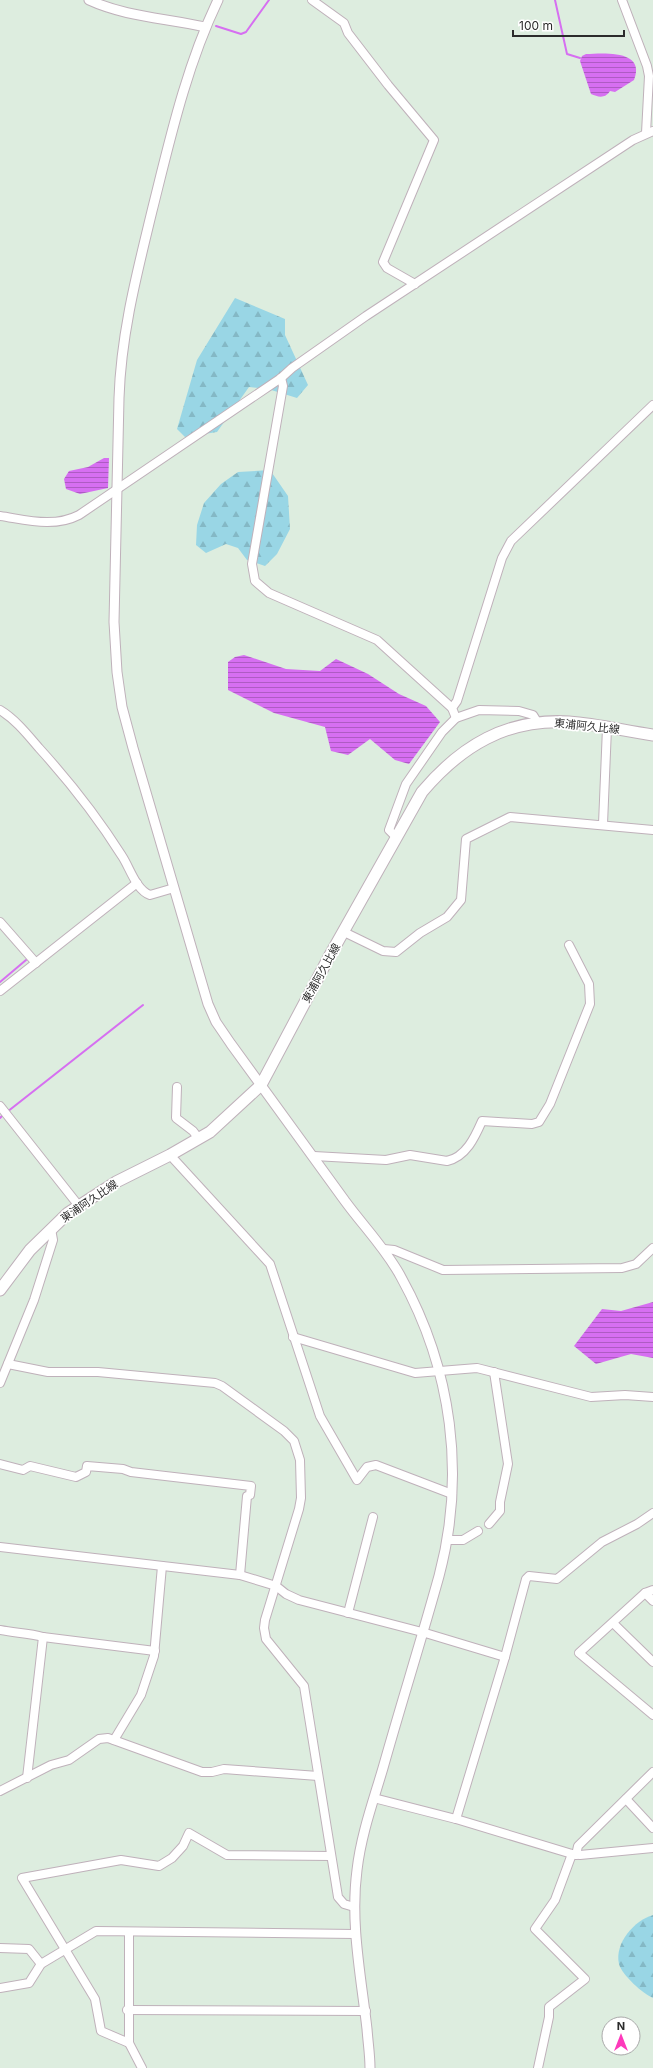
<svg xmlns="http://www.w3.org/2000/svg" width="653" height="2068" viewBox="0 0 653 2068" font-family="Inter,'Noto Sans JP',sans-serif">
<defs>
<pattern id="forest-firs" width="22" height="20" patternUnits="userSpaceOnUse"><rect width="22" height="20" fill="#99d6e5"/><path d="M5 1l3.5 6h-7zM16 11l3.5 6h-7z" fill="#84b8c5"/></pattern>
<pattern id="water-rules" width="6" height="5" patternUnits="userSpaceOnUse"><rect width="6" height="5" fill="#d66ff1"/><path d="M0 2.5h6" fill="none" stroke="#ae5bc3"/></pattern>
</defs>
<rect width="100%" height="100%" fill="#ddeddf"/>
<!-- forest -->
<g fill="url(#forest-firs)">
<polygon points="235,298 285,319 285,335 308,385 297,398 268,389 249,387 217,432 185,437 177,429 197,360"/>
<polygon points="270,470 288,496 290,529 277,554 265,566 247,560 238,548 226,544 206,553 196,545 197,525 204,503 221,484 238,472"/>
<path d="M653 1915V1998C643 1994 622 1975 619 1964 614 1943 635 1920 653 1915Z"/>
</g>
<!-- water -->
<g fill="url(#water-rules)">
<path d="M586 54C605 53 646 50 634 80L615 92 610 91C605 99 598 97 591 94L580 61 582 56Z"/>
<polygon points="104,458 109,458 108,488 80,494 66,489 64,479 69,471 88,467"/>
<polygon points="244,655 286,669 320,671 336,659 368,674 399,694 426,706 440,722 409,764 395,760 370,739 348,755 331,751 325,727 274,713 228,690 228,662 235,657"/>
<polygon points="653,1302 653,1358 631,1354 596,1364 574,1346 602,1309 621,1311"/>
</g>
<g fill="none" stroke-linecap="round" stroke-linejoin="round">
<!-- stream -->
<g stroke="#d66ff1" stroke-width="2">
<polyline points="555,0 567,54 580,58"/>
<polyline points="216,26 241,34 246,32 269,0"/>
<polyline points="0,982 26,960"/>
<polyline points="7,1112 143,1005"/>
<polyline points="0,1118 4,1114"/>
</g>
<defs>
<g id="minor">
<polyline points="312,0 344,23 348,33 388,85 434,140 383,262 387,268 415,284"/>
<polyline points="622,0 647,66 649,76 646,133"/>
<polyline points="281,378 283,386 252,564 255,581 269,593 377,640 452,708"/>
<path d="M0 516C27 520 54 528 79 515L281 378 292 368 366 316 633 140 653 131"/>
<path d="M0 710C15 719 27 734 39 748 69 781 98 818 122 856 130 868 136 890 150 895L174 888"/>
<polyline points="456,718 452,708 457,701 502,558 511,541 653,405"/>
<polyline points="603,824 607,728"/>
<polyline points="396,837 389,830 406,784 442,732 456,718 479,710 519,711 533,715 538,723"/>
<polyline points="0,922 36,963"/>
<polyline points="344,932 383,951 396,952 420,933 447,917 461,900 466,839 510,817 653,830"/>
<polyline points="0,991 137,883"/>
<polyline points="177,1087 176,1118 193,1131 199,1139"/>
<polyline points="0,1106 79,1206"/>
<polyline points="170,1155 270,1264 320,1416 357,1480 367,1467 376,1465 452,1494"/>
<path d="M314 1156 386 1160 410 1155 447 1161C466 1157 475 1137 482 1121L532 1124 539 1122 550 1104 590 1004 589 984 569 945"/>
<polyline points="384,1249 394,1250 443,1270 622,1268 636,1264 653,1248"/>
<polyline points="293,1337 415,1373 477,1368 591,1397 625,1395 653,1397"/>
<polyline points="8,1364 48,1372 98,1372 215,1383 222,1386 284,1431 294,1441 300,1460 301,1498 299,1509 265,1620 264,1628 266,1639 304,1686 338,1897 344,1904 354,1907"/>
<polyline points="0,1383 34,1300 53,1240 51,1229"/>
<polyline points="0,1464 23,1470 30,1466 76,1477 86,1472 87,1466 123,1469 131,1472 251,1486 250,1495 247,1496 240,1575"/>
<polyline points="489,1524 500,1511 500,1502 508,1464 494,1372"/>
<polyline points="447,1540 463,1540 478,1531"/>
<polyline points="0,1547 240,1575 276,1586 286,1594 299,1600 422,1632 505,1657"/>
<polyline points="653,1590 645,1593 579,1653 653,1715"/>
<polyline points="645,1593 653,1601"/>
<polyline points="348,1613 373,1517"/>
<polyline points="613,1623 653,1662"/>
<path d="M0 1630C15 1633 29 1633 43 1637L155 1651"/>
<polyline points="114,1740 141,1695 154,1656 162,1566"/>
<polyline points="27,1778 43,1637"/>
<polyline points="0,1791 51,1765 69,1760 99,1739 108,1738 202,1772 212,1772 224,1769 318,1776"/>
<polyline points="374,1798 456,1819 572,1854 580,1855 653,1848"/>
<polyline points="626,1799 653,1828"/>
<polyline points="456,1819 505,1657 526,1579 529,1576 557,1579 602,1542 637,1524 653,1513"/>
<polyline points="576,1855 578,1846 653,1772"/>
<polyline points="129,1932 129,2043 142,2068"/>
<polyline points="0,1948 29,1949 41,1964"/>
<polyline points="0,1988 29,1983 41,1964 96,1931 355,1934"/>
<polyline points="127,2010 366,2011"/>
<polyline points="129,2043 101,2031 95,1999 22,1878 121,1860 159,1866 172,1858 183,1846 189,1833 227,1855 331,1856"/>
<polyline points="538,2068 549,2017 549,2007 585,1979 535,1929 555,1900 572,1854"/>
</g>
<g id="tertiary">
<path d="M89 0C126 17 166 18 205 27"/>
<path d="M218 0C186 67 170 139 152 211 137 273 121 334 119 398L114 622 117 672 122 707 133 748 208 1004 216 1022 231 1044C269 1097 307 1149 345 1201 364 1227 386 1249 401 1277 452 1369 466 1475 439 1576 421 1641 401 1704 383 1768 373 1802 361 1835 357 1870 350 1923 361 1976 367 2029 368 2043 370 2055 370 2068"/>
</g>
<path id="secondary" d="M0 1290 30 1250 68 1213 116 1182 170 1155 210 1132 261 1085 329 957 422 792C461 746 507 718 569 722 597 724 625 731 653 735"/>
</defs>
<!-- minor casing -->
<use href="#minor" stroke="#bfb1ba" stroke-width="10"/>
<!-- tertiary casing -->
<use href="#tertiary" stroke="#bfb1ba" stroke-width="11"/>
<!-- secondary casing -->
<use href="#secondary" stroke="#bfb1ba" stroke-width="13"/>
<!-- minor -->
<use href="#minor" stroke="#fff" stroke-width="8"/>
<!-- tertiary -->
<use href="#tertiary" stroke="#fff" stroke-width="9"/>
<!-- secondary -->
<use href="#secondary" stroke="#fff" stroke-width="11"/>
</g>
<g text-anchor="middle" dominant-baseline="central" stroke-width="3.5" stroke-linejoin="round" paint-order="stroke">
<!-- street labels -->
<g font-size="11" fill="#2b2b2b" stroke="#fff">
<text transform="translate(587 726) rotate(6)">東浦阿久比線</text>
<text transform="translate(321 973) rotate(-61)">東浦阿久比線</text>
<text transform="translate(89 1201) rotate(-34)">東浦阿久比線</text>
</g>
</g>
<!-- north arrow -->
<g transform="translate(621 2036)"><circle r="19" fill="#ffffff" stroke="#aaaaaa"/>
<path d="M0-3L7 15L0 10L-7 15Z" fill="#fd3abb"/>
<text y="-6" font-size="11" font-weight="bold" text-anchor="middle" fill="#2b2b2b">N</text>
</g>
<!-- scale -->
<path d="M513 30v6h111v-6" fill="none" stroke="#2b2b2b" stroke-width="2"/>
<text x="519" y="30" font-size="12" fill="#2b2b2b" stroke="#ffffff" stroke-width="3" paint-order="stroke">100 m</text>
</svg>
